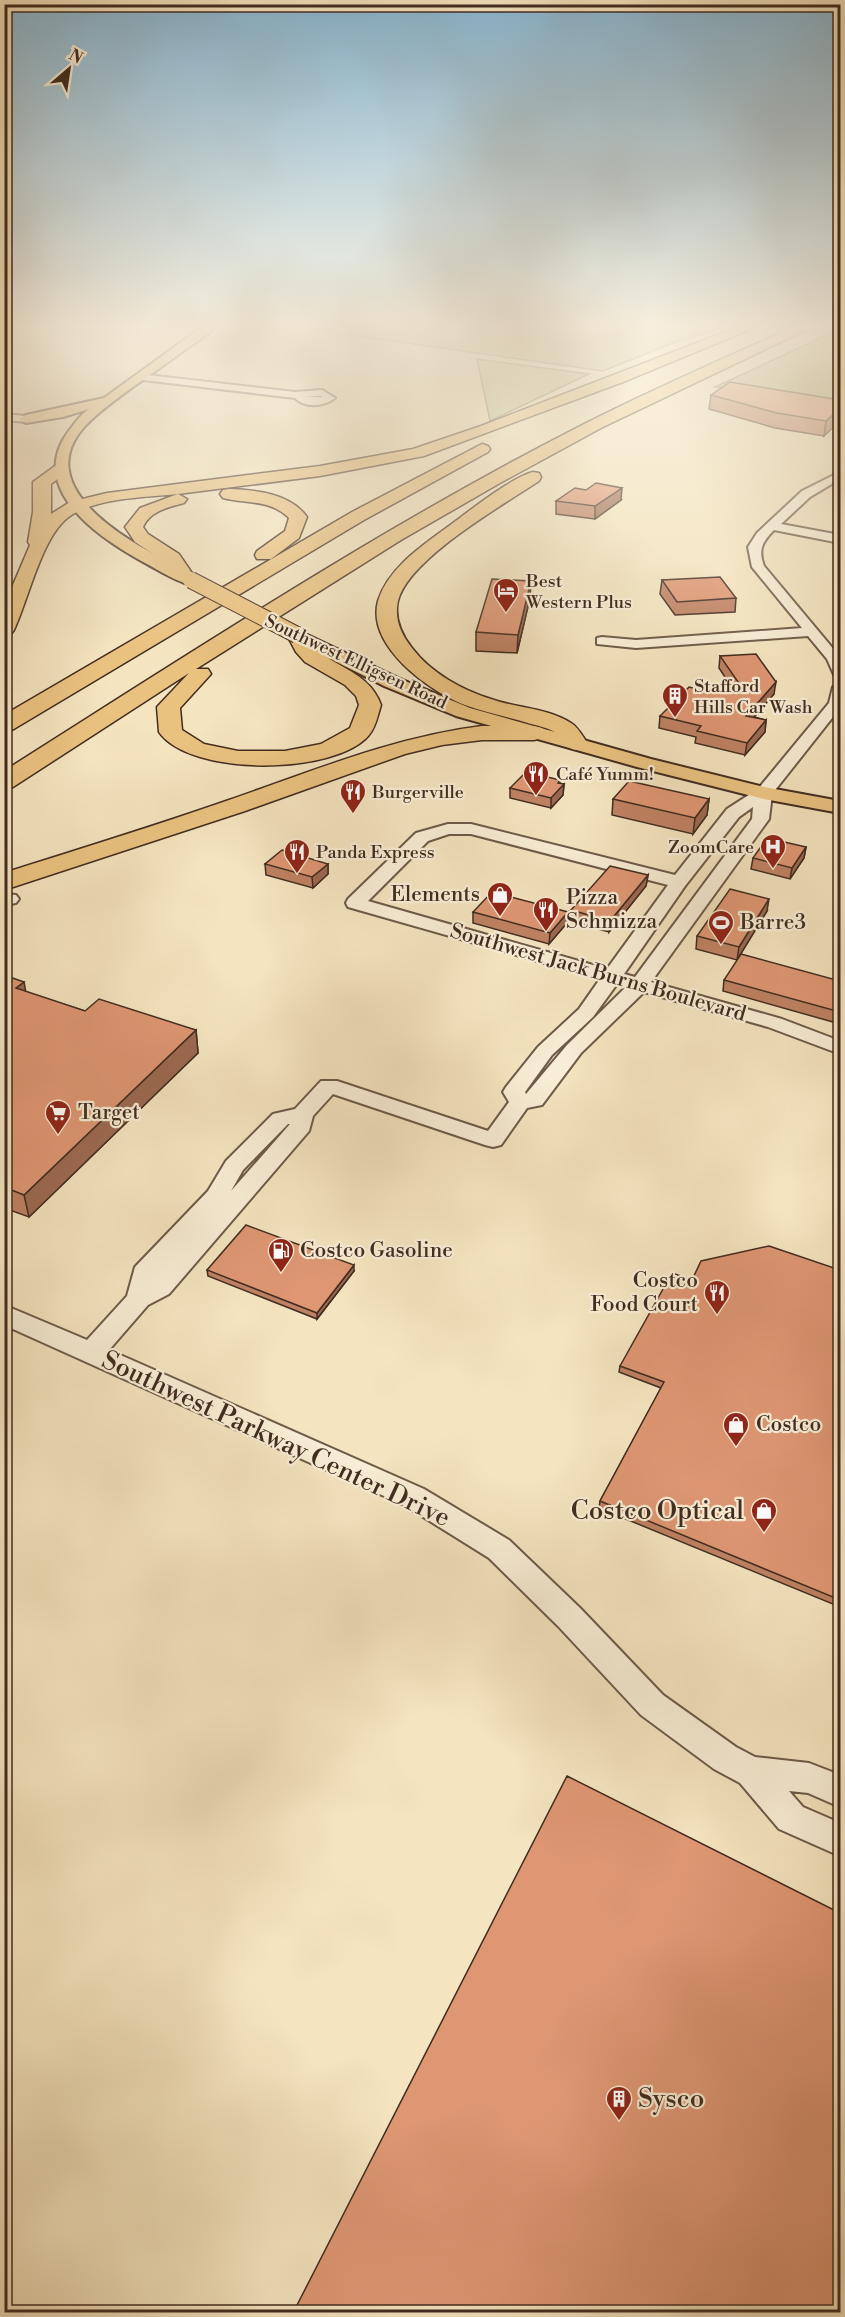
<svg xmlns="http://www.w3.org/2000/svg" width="845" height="2317" viewBox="0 0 845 2317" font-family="'Libre Bodoni',serif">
<rect width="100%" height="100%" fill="#f4e4bf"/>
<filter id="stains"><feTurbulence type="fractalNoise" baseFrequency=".00333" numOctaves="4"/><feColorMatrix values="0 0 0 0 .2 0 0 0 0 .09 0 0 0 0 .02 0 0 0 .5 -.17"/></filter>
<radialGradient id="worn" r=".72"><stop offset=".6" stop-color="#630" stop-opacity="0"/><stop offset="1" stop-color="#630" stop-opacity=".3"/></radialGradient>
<!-- green -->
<g fill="#c0c28f" stroke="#807758" stroke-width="1.5">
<polygon points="315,327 724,327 673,343 603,371 309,329"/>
<polygon points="840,329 840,407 715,387"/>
<polygon points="477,359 589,374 490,421"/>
</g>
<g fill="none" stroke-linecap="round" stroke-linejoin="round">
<defs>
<g id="minor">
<path d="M139 374 295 392 322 390 335 398C324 407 305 408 295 398L135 379 134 377ZM320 396 323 397H305Z"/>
<polygon points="4,414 26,416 31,419 26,422 4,420"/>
<path d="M840 472V479L810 497 781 524 840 535V543L774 530C762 542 758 550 764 566L840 657V678L835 677 827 659 808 636 636 648 597 644V638L602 637 636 640 802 628 752 567 748 547 757 533 802 491Z"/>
<path d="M840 683V708L772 794 769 819 651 982 782 1019 840 1041V1054L768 1027 644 992 581 1053 542 1105 527 1108 501 1145 493 1147 485 1145 333 1094 313 1116 309 1131 169 1294 148 1305 109 1350 424 1489 509 1540 580 1608 663 1695 736 1747 755 1757 809 1763 840 1775V1807L808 1793 789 1791 803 1807 840 1823V1856L779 1829 740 1783 714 1769 641 1715 558 1626 489 1558 404 1505 4 1325V1305L87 1340 127 1296 135 1267 208 1191 226 1161 273 1114 295 1109 321 1081H337L488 1131 509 1102 503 1092 506 1087 538 1047 579 1009 600 979 348 907 346 903 348 899 416 833 448 824H471L675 875 727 809 758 789 829 703 833 687ZM753 807 752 819 635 977 624 974 685 886 739 817ZM449 834H471L668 885 607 969 368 901 428 841ZM617 984 626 987 567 1045 526 1094 525 1092 552 1055 593 1017ZM288 1124H290L231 1191 243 1170Z"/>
<polygon points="4,894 16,895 19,899 16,903 4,905"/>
</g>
<g id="major">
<path d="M202 327H215C206 337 193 344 182 352 153 374 118 395 91 420 16 490 147 552 197 576L199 580 191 585C175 581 160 571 145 563 101 539 26 490 68 432 75 423 80 415 89 409L63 417 26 423 19 419 26 415 104 398Z"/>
<polygon points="297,630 398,678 470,708 651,759 764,787 840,801 840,813 764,799 637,767 456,716 384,686 291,639 288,635 291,631"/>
</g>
<g id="highway">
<path d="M738 327H756L623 382 424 456 320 476 178 494 187 499 184 503C169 507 150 511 143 527L148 534 179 554 194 576 191 580H177L165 562 135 542 125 527 140 508 178 494C147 497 96 498 70 516 42 535 29 598 14 630L11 634 4 636V606L30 545 28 542 33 512V482L55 466H67L69 470 51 484V514L70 502 107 493 320 466 413 449 481 426Z"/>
<path d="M794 327H812L601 428 500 483 401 540 196 669H208L211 674 180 708 182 730 204 744 238 751H285L321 744 350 728 359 705 356 696 345 685 305 662 296 652 287 635 290 631H304C310 639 313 647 321 653 344 670 371 676 381 705 378 714 376 727 369 735 336 775 190 777 159 732L157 707 189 673 13 787 4 789V771C197 649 388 523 592 420 658 387 726 357 794 327Z"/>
<polygon points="482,444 488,446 490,449 488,452 364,520 12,730 4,732 4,715 352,512"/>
<path d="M533 472 539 473 541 477 539 481C503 505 408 559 398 601 394 619 401 634 412 648 431 673 462 690 491 699 516 708 548 708 571 723 578 727 583 737 588 744L584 749C567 753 568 743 556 733 549 728 539 726 531 724 509 717 486 713 465 705 429 691 366 646 378 601 388 568 423 545 449 526 468 512 512 477 533 472Z"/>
<path d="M229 489C256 490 290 493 307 517L299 538 271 559H257L255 555 257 551 285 531 289 518C270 499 246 504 223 498L220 494 223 490Z"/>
<path d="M482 726H534L542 728 545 733 542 738 534 740H482L442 745 405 754 245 811 4 890V873C79 849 155 826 229 800 313 771 394 737 482 726Z"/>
</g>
</defs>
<!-- minor casing -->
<use href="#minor" stroke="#6e5a48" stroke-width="4"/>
<!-- major casing -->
<use href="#major" stroke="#412c20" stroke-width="4"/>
<!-- highway casing -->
<use href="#highway" stroke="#412c20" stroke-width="3"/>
<!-- minor -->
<use href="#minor" fill="#f8edd5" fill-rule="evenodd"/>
<!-- major -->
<use href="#major" fill="#eac280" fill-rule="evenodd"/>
<!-- highway -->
<use href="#highway" fill="#eac280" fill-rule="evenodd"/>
<defs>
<polyline id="major-bridge" points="191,580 297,635"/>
</defs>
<!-- major-bridge casing -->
<use href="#major-bridge" stroke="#412c20" stroke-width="18" stroke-linecap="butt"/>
<!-- major-bridge -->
<use href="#major-bridge" stroke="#eac280" stroke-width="16"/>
</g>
<!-- wall -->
<g fill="#bf8163" stroke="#412c20" stroke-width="1.5">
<polygon points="711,395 840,400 824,436 775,428 709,409"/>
<polygon points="621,500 595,519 556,514 556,501"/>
<polygon points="662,580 736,598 735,612 675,615 660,594"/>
<polygon points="531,581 530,598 517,653 476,651 476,632"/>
<polygon points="720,656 774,694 754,717 766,720 765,732 745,755 695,743 696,737 659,728 660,716 705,691 733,689 719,668"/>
<polygon points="564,784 563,795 551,808 510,798 510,788"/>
<polygon points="613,799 709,799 707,815 693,834 612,815"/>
<polygon points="806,847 804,858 790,879 751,869 753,858"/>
<polygon points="265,864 328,864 328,874 313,888 266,875"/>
<polygon points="648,875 646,886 609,932 570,922 571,910"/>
<polygon points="767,911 737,960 696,949 697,936"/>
<polygon points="473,912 568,912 567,923 549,944 473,923"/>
<polygon points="4,975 26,992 85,1011 196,1030 198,1053 29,1217 4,1208"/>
<polygon points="724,980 840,981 840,1024 723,991"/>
<polygon points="207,1270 354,1271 317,1319 208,1276"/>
<polygon points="840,1270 840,1607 599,1508 600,1501 661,1388 619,1372 620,1366 692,1280"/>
</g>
<!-- shaded-wall -->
<g fill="#9b6950" stroke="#412c20" stroke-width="1.5">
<polygon points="840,408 840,421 824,436 826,421"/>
<polygon points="622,488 621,500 595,519 595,506"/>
<polygon points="531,581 530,598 517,653 518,635"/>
<polygon points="776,682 774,694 745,728 746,716"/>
<polygon points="766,720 765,732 745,755 747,743"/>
<polygon points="560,780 560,788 564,784 563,795 551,808 551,798 558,783"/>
<polygon points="709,799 707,815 693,834 695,818"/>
<polygon points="806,847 804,858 790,879 792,868"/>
<polygon points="328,864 328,874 313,888 312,877"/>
<polygon points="648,875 646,886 609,932 610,921"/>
<polygon points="769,899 767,911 737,960 739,947"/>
<polygon points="568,912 567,923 549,944 550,933"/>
<polygon points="24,982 28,1004 16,988"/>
<polygon points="196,1030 198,1053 29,1217 24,1195"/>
<polygon points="354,1265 354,1271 317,1319 317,1313"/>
</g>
<!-- building -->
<g fill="#de9673" stroke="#412c20" stroke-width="1.5">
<polygon points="730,382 840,400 840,408 826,421 777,413 711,395"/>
<polygon points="596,483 622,488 595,506 556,501 575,488 586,490"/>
<polygon points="720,577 736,598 677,602 662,580"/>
<polygon points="492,579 531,581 518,635 476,632"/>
<polygon points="756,654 776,682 746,716 766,720 747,743 697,731 701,726 660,716 689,687 705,691 712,684 745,692 720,656"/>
<polygon points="526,772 560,780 558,783 564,784 551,798 510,788"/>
<polygon points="629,781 709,799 695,818 613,799"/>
<polygon points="767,838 806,847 792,868 753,858"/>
<polygon points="282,850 328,864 312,877 265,864"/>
<polygon points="610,866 648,875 610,921 571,910"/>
<polygon points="730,889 769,899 739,947 697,936"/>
<polygon points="492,892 568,912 550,933 473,912"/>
<polygon points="741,954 840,981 840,1012 724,980"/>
<polygon points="4,975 24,982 16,988 85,1011 99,999 196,1030 24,1195 4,1187"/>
<polygon points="246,1225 354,1265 317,1313 207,1270"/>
<polygon points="769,1246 840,1270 840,1600 600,1501 664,1382 620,1366 672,1273 692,1280 701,1261"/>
<polygon points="567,1776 840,1913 840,2313 293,2313"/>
</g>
<!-- sky -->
<linearGradient id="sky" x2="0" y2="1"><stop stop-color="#89b8d4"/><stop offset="0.5" stop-color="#faf3e2"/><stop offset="1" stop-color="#faf3e2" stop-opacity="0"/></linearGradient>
<rect width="845" height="651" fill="url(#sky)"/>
<!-- icons -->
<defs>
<symbol id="hotel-pin" viewBox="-11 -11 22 30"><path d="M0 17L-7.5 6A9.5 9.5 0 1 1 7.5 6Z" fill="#8f2418" stroke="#f8edd5"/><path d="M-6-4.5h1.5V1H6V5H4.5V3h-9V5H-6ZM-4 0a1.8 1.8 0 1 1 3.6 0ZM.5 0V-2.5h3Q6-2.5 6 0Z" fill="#fff"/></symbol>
<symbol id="building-pin" viewBox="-11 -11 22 30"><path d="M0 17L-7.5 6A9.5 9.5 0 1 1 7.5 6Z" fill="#8f2418" stroke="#f8edd5"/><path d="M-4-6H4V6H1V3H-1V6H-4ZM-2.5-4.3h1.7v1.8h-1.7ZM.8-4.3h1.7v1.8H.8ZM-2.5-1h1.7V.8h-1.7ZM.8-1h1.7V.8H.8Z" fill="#fff"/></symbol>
<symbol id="restaurant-pin" viewBox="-11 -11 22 30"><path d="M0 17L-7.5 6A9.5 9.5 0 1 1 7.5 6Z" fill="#8f2418" stroke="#f8edd5"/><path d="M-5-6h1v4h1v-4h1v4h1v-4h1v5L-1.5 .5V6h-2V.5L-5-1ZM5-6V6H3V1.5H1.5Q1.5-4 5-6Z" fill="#fff"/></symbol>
<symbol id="hospital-pin" viewBox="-11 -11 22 30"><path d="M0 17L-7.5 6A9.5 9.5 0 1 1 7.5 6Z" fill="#8f2418" stroke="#f8edd5"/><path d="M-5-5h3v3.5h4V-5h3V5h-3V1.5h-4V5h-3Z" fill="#fff"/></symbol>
<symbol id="shop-pin" viewBox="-11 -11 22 30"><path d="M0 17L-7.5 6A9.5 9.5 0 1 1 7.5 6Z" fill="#8f2418" stroke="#f8edd5"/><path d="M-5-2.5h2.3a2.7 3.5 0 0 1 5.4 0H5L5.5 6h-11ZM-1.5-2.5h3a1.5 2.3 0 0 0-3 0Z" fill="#fff"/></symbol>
<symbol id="stadium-pin" viewBox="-11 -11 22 30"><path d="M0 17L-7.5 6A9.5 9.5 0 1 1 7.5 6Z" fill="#8f2418" stroke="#f8edd5"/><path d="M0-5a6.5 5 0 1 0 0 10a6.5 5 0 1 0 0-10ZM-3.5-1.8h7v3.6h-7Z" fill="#fff"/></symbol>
<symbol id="supermarket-pin" viewBox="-11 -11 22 30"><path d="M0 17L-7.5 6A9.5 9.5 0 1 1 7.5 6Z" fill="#8f2418" stroke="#f8edd5"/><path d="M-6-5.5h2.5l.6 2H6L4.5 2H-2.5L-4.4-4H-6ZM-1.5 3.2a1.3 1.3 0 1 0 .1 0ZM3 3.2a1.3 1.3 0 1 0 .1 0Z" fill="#fff"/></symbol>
<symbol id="fuel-pin" viewBox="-11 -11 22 30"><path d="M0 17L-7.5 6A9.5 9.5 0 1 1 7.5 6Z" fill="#8f2418" stroke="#f8edd5"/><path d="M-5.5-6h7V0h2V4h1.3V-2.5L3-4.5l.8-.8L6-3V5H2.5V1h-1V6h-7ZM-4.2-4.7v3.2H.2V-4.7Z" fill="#fff"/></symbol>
</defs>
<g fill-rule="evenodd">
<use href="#hotel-pin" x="491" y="576" width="30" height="40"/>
<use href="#building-pin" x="660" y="681" width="30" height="40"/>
<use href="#restaurant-pin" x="521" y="759" width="30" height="40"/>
<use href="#restaurant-pin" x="338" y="777" width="30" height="40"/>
<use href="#hospital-pin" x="758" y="832" width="30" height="40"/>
<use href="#restaurant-pin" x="282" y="837" width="30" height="40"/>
<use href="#shop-pin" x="485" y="880" width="30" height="40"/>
<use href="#restaurant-pin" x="531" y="895" width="30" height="40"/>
<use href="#stadium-pin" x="706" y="908" width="30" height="40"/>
<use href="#supermarket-pin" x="43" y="1098" width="30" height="40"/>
<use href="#fuel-pin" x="266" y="1236" width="30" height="40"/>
<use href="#restaurant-pin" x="702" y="1278" width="30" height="40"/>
<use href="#shop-pin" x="721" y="1410" width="30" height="40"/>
<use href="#shop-pin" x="749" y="1496" width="30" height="40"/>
<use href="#building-pin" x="604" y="2084" width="30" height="40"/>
</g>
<g text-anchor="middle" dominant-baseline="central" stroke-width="4.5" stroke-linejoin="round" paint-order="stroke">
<!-- far-poi labels -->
<g font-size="18" fill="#412c20" stroke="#f8edd5" text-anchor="start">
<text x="526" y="581">Best<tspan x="526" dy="21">Western Plus</tspan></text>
<text x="694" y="686">Stafford<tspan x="694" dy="21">Hills Car Wash</tspan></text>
<text x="556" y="774">Café Yumm!</text>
<text x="372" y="792">Burgerville</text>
<text x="754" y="847" text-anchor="end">ZoomCare</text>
<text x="316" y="852">Panda Express</text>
</g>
<!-- far-street labels -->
<g font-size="18" fill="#412c20" stroke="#f8edd5">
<text transform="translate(356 662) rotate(25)">Southwest Elligsen Road</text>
</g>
<!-- poi labels -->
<g font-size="21" fill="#412c20" stroke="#f8edd5" text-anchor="start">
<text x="480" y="895" text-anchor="end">Elements</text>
<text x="566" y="898">Pizza<tspan x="566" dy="24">Schmizza</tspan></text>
<text x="740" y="923">Barre3</text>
<text x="78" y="1113">Target</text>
<text x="300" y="1251">Costco Gasoline</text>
<text x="698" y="1281" text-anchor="end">Costco<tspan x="698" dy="24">Food Court</tspan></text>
<text x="756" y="1425">Costco</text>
</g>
<!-- street labels -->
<g font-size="21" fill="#412c20" stroke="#f8edd5">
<text transform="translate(598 973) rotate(16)">Southwest Jack Burns Boulevard</text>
</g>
<!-- near-street labels -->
<g font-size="26" fill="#412c20" stroke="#f8edd5">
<text transform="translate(276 1439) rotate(25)">Southwest Parkway Center Drive</text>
</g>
<!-- near-poi labels -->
<g font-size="26" fill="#412c20" stroke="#f8edd5" text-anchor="end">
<text x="744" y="1511">Costco Optical</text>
<text x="638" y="2099" text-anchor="start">Sysco</text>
</g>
</g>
<!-- margin -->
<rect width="845" height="2317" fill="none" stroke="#f4e4bf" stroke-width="24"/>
<rect x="6" y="6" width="833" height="2305" fill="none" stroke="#412c20" stroke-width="3"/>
<rect x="12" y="12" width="821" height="2293" fill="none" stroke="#412c20" stroke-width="1.5"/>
<!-- north arrow -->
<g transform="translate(69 69) rotate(29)" stroke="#f8edd5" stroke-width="4.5" paint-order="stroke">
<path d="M0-4.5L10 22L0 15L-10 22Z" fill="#412c20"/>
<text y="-9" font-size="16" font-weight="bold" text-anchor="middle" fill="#412c20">N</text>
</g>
<rect width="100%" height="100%" filter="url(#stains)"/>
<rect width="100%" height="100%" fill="url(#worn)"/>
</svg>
